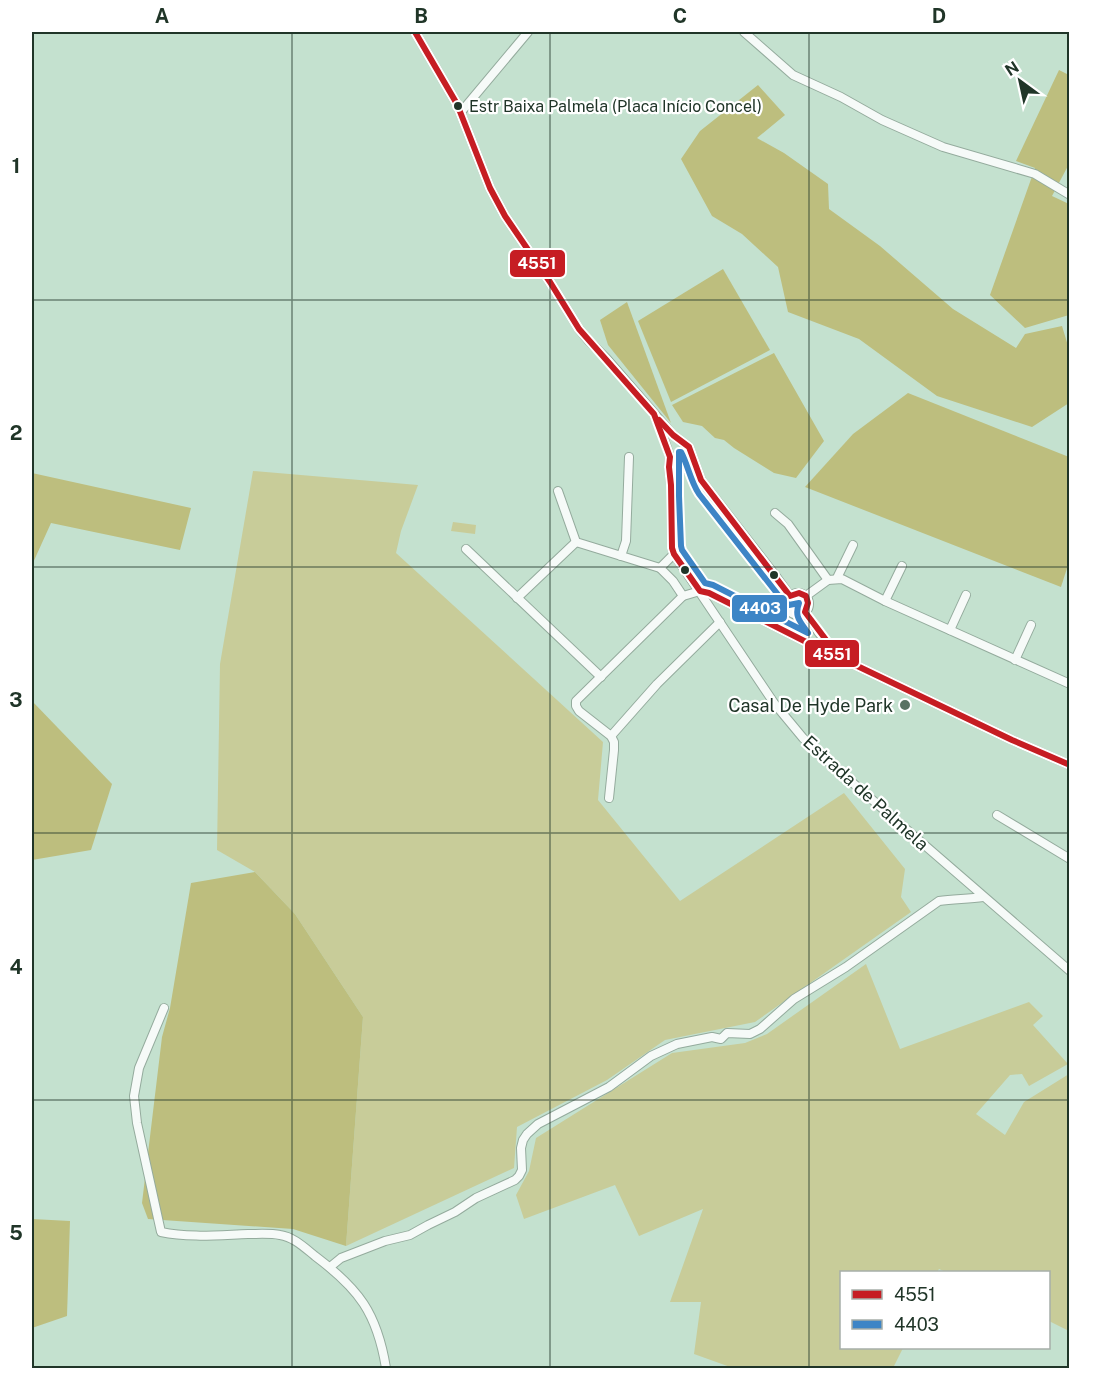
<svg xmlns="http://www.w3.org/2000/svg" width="1101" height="1400" viewBox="0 0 1101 1400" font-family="'Public Sans',sans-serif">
<rect width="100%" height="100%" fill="#c4e1cf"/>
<!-- green -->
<g fill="#c8cc99">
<polygon points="253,471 418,485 401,531 396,553 603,742 598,800 680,901 844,793 905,869 901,897 911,912 755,1022 665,1040 607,1080 517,1127 514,1168 346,1246 363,1017 295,914 255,872 217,850 220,664"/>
<polygon points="453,522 476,525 475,534 451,531"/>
<polygon points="866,964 900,1049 1029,1002 1043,1016 1033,1025 1068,1064 1029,1086 1022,1074 1010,1075 976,1114 1005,1135 1024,1102 1069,1074 1069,1331 1049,1321 1048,1272 946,1272 939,1269 937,1272 842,1272 842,1348 903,1348 893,1368 733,1368 694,1354 701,1302 670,1302 703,1209 639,1236 615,1185 524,1219 516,1195 529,1171 536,1138 672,1053 745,1043 767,1034"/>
</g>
<!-- forest -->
<g fill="#bdbe7e">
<polygon points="1059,70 1069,75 1069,164 1052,196 1069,204 1069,315 1025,328 990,295 1035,168 1016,161"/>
<polygon points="758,85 785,115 757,138 784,153 828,184 829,209 880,246 953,309 1016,348 1025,334 1062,326 1069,349 1069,403 1032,427 937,396 859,339 788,312 778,267 742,234 712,216 681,159 700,131"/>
<polygon points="723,269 770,350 671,402 638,321"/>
<polygon points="627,302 671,423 608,345 600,320"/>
<polygon points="774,353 824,441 796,478 774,473 734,448 724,440 715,438 702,426 683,422 672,405"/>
<polygon points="908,393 1069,457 1069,562 1061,587 805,487 853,434"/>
<polygon points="32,473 191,508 180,550 51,523 32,565"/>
<polygon points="32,701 112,784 91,850 32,860"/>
<polygon points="255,872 295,914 363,1017 346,1246 293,1229 148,1219 142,1203 162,1037 170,1008 191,883"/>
<polygon points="32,1219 70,1221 67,1316 32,1328"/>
</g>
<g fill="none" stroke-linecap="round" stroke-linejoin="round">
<defs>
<g id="minor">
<polyline points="415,32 457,104 490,188 505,216 550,282 579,329 589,341 607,359 673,435 689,447 701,480"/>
<polyline points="744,32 793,75 841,97 882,120 943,147 1035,174 1070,195"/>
<polyline points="461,112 528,32"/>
<polyline points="654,414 662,433 670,457 669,467 671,485 672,548 674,554 774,703 803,738 824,758 1070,971"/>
<polyline points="682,465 701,480 775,575 790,596"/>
<polyline points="671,483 681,465"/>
<polyline points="558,491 576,542 660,568"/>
<polyline points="775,513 788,524 828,580"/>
<polyline points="466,549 601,677"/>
<polyline points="674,554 660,568 673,581 683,596 700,591"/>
<polyline points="621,556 626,541 629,457"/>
<polyline points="837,578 853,545"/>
<polyline points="700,591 709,593 828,653 838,655 851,663 1012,740 1070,765"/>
<circle cx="798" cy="604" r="11"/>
<polyline points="806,596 828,580 842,579 885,601 1070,684"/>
<polyline points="517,598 576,542"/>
<polyline points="885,601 902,566"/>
<polyline points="805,612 819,633 838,655"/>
<polyline points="771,623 788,610"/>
<polyline points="950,630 966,595"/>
<polyline points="1015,660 1031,625"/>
<polyline points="611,736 657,684 720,622"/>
<polyline points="609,798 614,750 614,742 611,736 579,711 576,706 576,701 683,596"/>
<polyline points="997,815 1070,859"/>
<path d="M164 1008 139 1068 134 1096 137 1123 161 1232C189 1238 219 1235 248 1234 258 1234 270 1233 280 1235 294 1237 305 1248 315 1256 359 1289 377 1313 386 1368"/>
<path d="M330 1267 341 1258 385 1241 410 1235 428 1225 455 1212 476 1198 515 1180 519 1176 522 1170 521 1148 523 1140 527 1134 538 1124 609 1087 651 1056 677 1044 712 1037 721 1039 727 1033 750 1034 760 1029 794 999 846 967 939 901C954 899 969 899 983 897"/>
</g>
</defs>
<!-- minor casing -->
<use href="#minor" stroke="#94ab9d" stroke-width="10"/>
<!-- minor -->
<use href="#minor" stroke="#f6faf8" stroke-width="8"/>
<defs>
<g id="bus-1">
<polyline points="415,32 457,104 490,188 505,216 550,282 579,329 654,414 670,457 669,467 671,485 672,548 674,554 700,591 709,593 828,653 838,655 851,663 1012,740 1070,765"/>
<polyline points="659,420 673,435 689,447 701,480 790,596 799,593 806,596 808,603 805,612 836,653"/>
</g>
<path id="bus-2" d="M679 452H681C688 465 690 480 699 494L783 601 789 605 799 603C794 617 800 621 808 633L713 585 705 583 682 550 681 546 679 496Z"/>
</defs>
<!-- bus-1 casing -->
<use href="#bus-1" stroke="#fff" stroke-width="10"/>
<!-- bus-2 casing -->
<use href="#bus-2" stroke="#fff" stroke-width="10"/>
<!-- bus-1 -->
<use href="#bus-1" stroke="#c61d23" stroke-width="6"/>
<!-- bus-2 -->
<use href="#bus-2" stroke="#3d85c6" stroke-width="6"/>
</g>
<!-- grid -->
<path fill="none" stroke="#203528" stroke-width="1.5" stroke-opacity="0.55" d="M292 32V1368M550 32V1368M809 32V1368M32 300H1070M32 567H1070M32 833H1070M32 1100H1070"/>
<!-- markers -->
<g fill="#203528" stroke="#fff" stroke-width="2">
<circle cx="458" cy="106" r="5"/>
<circle cx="685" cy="570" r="5"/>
<circle cx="774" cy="575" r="5"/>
</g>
<circle fill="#597162" stroke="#fff" stroke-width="2" cx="905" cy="705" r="6"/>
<g text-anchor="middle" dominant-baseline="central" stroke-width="4.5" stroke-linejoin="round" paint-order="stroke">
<!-- bus labels -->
<g font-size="16" fill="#203528" stroke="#fff" text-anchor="start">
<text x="469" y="106">Estr Baixa Palmela (Placa Início Concel)</text>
</g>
<!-- poi labels -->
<g font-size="18" fill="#203528" stroke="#fff" text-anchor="end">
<text x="893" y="705">Casal De Hyde Park</text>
</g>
<!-- street labels -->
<g font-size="18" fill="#203528" stroke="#fff">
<text transform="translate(866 793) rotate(42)">Estrada de Palmela</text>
</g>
</g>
<g stroke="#fff" stroke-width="2">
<rect x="509" y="249" width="57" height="29" rx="6" fill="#c61d23"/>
<rect x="731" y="594" width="57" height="29" rx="6" fill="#3d85c6"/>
<rect x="804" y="639" width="56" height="29" rx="6" fill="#c61d23"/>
</g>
<g font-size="16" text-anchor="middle" font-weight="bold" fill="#fff">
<text x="537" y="269">4551</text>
<text x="760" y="614">4403</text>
<text x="832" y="660">4551</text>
</g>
<!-- border -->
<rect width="1101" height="1400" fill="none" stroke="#ffffff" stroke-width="66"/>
<!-- legend -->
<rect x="840" y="1271" width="210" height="78" fill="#ffffff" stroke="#a6aea9" stroke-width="1.5"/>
<rect x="852" y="1290" width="30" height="9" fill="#c61d23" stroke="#a6aea9" stroke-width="1.5"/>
<text x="894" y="1301" font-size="18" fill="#203528">4551</text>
<rect x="852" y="1320" width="30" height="9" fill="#3d85c6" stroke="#a6aea9" stroke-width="1.5"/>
<text x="894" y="1331" font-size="18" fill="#203528">4403</text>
<!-- north arrow -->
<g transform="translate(1020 81) rotate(327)" stroke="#ffffff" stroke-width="4.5" paint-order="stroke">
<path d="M0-4.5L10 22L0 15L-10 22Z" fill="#203528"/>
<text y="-9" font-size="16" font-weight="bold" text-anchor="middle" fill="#203528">N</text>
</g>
<rect x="33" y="33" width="1035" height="1334" fill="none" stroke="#203528" stroke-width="2"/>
<g font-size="20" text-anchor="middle" font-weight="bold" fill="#203528">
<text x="162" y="23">A</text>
<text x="421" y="23">B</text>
<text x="680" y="23">C</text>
<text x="939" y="23">D</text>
<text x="16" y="173">1</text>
<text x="16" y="440">2</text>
<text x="16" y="707">3</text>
<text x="16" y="974">4</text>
<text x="16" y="1240">5</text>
</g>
</svg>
